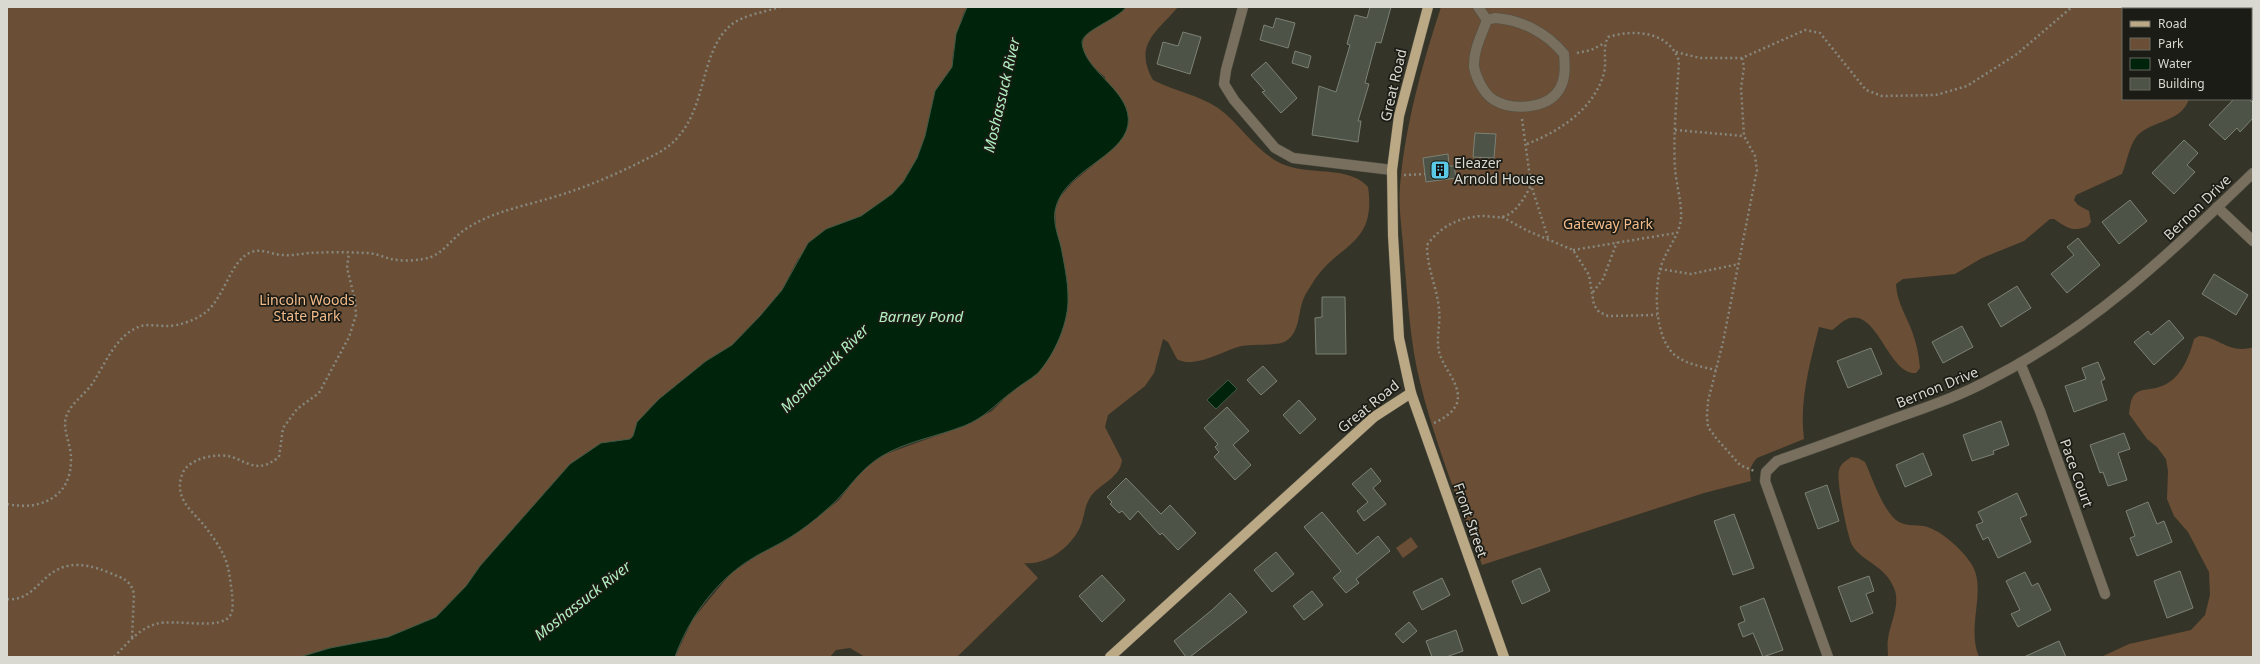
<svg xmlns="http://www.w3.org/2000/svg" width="2260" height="664" viewBox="0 0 2260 664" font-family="'Noto Sans',sans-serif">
<rect width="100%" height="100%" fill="#353428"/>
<!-- green -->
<g fill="#6a4e35">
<polygon points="7,7 967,7 963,14 953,52 952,67 935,91 925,136 917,158 903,182 892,194 861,216 826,229 798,259 782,290 760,316 732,345 706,361 659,399 630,439 623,441 611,441 480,566 466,586 436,617 388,637 330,648 300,657 7,657"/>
<path d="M1126 7H1178C1157 32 1133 44 1153 80 1174 91 1199 95 1218 108 1243 126 1260 159 1291 167 1315 174 1351 167 1368 187 1377 247 1336 243 1312 284 1309 289 1305 294 1303 300 1298 313 1300 332 1286 341 1276 347 1251 343 1238 347 1221 352 1193 369 1177 359L1168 342 1163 339 1154 373 1145 386 1108 415 1105 427 1122 460C1120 478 1101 483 1091 496 1085 505 1085 512 1082 522 1075 545 1047 566 1024 563L1038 578 957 657H865L850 648 836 650 830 657H675L693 619 731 573 761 553 790 538 824 512 839 500 862 470 883 455 966 425 992 411 1011 392 1038 373 1054 349 1068 297 1056 228 1055 211 1060 197 1073 182 1111 150 1105 77C1095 69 1086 60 1083 47 1079 27 1116 23 1126 7Z"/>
<path d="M1441 7H2253V24L2251 25V9H2123V99H2189C2181 123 2152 120 2137 136 2129 146 2127 162 2122 174L2076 195 2074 200 2078 205 2089 211 2091 222 2088 226C2072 233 2066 227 2054 219H2050L2024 241 1982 258 1955 274 1903 279 1896 284C1897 304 1907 316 1913 334 1917 345 1919 357 1920 368L1916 373C1889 375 1878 311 1850 318 1843 320 1838 326 1832 330L1819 327C1810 363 1799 401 1804 439L1757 458C1750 466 1749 471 1751 481L1704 493 1482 565C1460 505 1435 444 1420 382 1410 342 1408 300 1404 259 1403 235 1398 210 1400 186 1405 126 1422 65 1441 7Z"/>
<path d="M2199 336C2217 336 2230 355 2253 347V657H2101L2129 644 2191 630 2205 615 2210 595 2209 572 2188 532 2174 516 2167 499 2168 471 2166 459 2157 447 2147 439 2129 414C2130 408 2130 399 2135 394 2142 388 2151 390 2159 387 2180 381 2189 358 2194 339Z"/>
<path d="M1851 457 1858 458 1865 462C1872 477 1884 514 1899 522 1907 526 1915 525 1923 526 1939 528 1964 551 1972 565 1987 590 1966 627 1979 657H1888C1888 651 1887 644 1888 639 1890 623 1901 604 1894 588 1885 565 1862 562 1852 545 1847 535 1836 480 1839 470 1841 463 1846 461 1851 457Z"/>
<polygon points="1411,537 1418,547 1403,558 1396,548"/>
</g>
<!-- water -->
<g fill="#00230b" stroke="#415a46">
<path d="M967 7H1126C1117 20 1081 31 1082 43 1085 73 1133 91 1128 125 1122 158 1062 171 1055 211 1053 223 1058 235 1061 247 1064 263 1068 281 1068 297 1069 322 1055 354 1038 373 1030 380 1020 385 1012 392 994 405 986 417 964 426 938 436 905 442 882 456 858 470 847 493 826 510 815 520 802 530 789 538 775 547 759 553 745 563 713 585 688 620 675 657H300L330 648 388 637 436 617 466 586 480 566 570 464 601 443 630 439 633 436 637 422 659 399 706 361 732 345 760 316 782 290 808 243 826 229 861 216 892 194 903 182 917 158 925 136 935 91 952 67 956 34Z"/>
<polygon points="1228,380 1237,389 1216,409 1207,400"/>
</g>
<!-- building -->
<g fill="#4d5346" stroke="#7b8275">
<polygon points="1370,7 1391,7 1381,43 1376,42 1365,83 1369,84 1358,121 1361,121 1358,142 1312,135 1319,86 1336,92 1350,45 1347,44 1355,15 1367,18"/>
<polygon points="1276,18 1295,23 1288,48 1260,40 1264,25 1273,28"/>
<polygon points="1183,32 1201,37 1190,74 1157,64 1163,42 1178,46"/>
<polygon points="1295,51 1311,56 1308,68 1292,63"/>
<polygon points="1266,62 1297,98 1281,113 1262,92 1265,91 1251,75"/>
<polygon points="2234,99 2249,99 2253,103 2253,118 2240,132 2237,128 2225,140 2209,125"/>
<polygon points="1475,133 1496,134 1494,158 1473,157"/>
<polygon points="2184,140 2198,153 2187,165 2195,172 2174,194 2152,173"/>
<polygon points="1448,154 1449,166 1454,166 1456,178 1426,182 1423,158"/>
<polygon points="2130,200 2147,221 2119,244 2102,222"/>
<polygon points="2078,238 2100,265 2067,293 2051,274 2074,255 2067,247"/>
<polygon points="2214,274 2248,295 2236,315 2202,294"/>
<polygon points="2017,286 2031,308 2001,327 1988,304"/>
<polygon points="1322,297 1345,297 1346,354 1316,354 1315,318 1322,317"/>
<polygon points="2169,320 2184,338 2154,365 2134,342 2148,331 2151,335"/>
<polygon points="1962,326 1973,347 1943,363 1932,342"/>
<polygon points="1871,348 1882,374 1848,388 1837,361"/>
<polygon points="2098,362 2105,379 2101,381 2107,400 2074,412 2065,386 2086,379 2082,368"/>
<polygon points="1263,366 1277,381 1261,395 1247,380"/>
<polygon points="1299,400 1316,419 1300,434 1283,415"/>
<polygon points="1227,407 1249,431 1233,445 1251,465 1235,480 1214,457 1219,452 1215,447 1218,444 1204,428"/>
<polygon points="2001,421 2009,445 1993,451 1994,454 1972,461 1963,435"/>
<polygon points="2124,433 2130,449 2118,453 2127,480 2108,486 2103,472 2100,473 2090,445"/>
<polygon points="1923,453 1932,475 1905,487 1896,465"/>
<polygon points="1371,468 1381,481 1373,488 1386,504 1364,521 1357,511 1368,502 1352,484"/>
<polygon points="1126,478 1161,514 1170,505 1196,533 1178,550 1162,533 1160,535 1138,511 1130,520 1122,511 1119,513 1110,504 1112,502 1107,497"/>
<polygon points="1827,485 1839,521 1818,529 1805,493"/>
<polygon points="2017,493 2027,515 2020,518 2031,542 1998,558 1988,537 1983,540 1976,525 1983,522 1978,512"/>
<polygon points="2148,502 2157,524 2164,521 2172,542 2137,556 2130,538 2135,536 2126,511"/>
<polygon points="1322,512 1357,554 1378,536 1390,551 1356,579 1359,583 1346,593 1333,578 1341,571 1304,527"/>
<polygon points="1734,514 1754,568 1733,575 1714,521"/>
<polygon points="1276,552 1294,574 1272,592 1254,570"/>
<polygon points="1540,568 1550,591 1522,604 1512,581"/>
<polygon points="2180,571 2193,608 2167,618 2154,581"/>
<polygon points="2025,572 2032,586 2038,583 2051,610 2018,627 2011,614 2020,610 2006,581"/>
<polygon points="1102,575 1125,600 1102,622 1079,596"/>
<polygon points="1869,576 1874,591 1866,594 1873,613 1851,622 1838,587"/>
<polygon points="1442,578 1450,595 1422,610 1413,592"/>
<polygon points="1312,591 1323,605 1304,620 1293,606"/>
<polygon points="1230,593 1247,612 1190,657 1186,657 1174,641 1212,610"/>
<polygon points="1764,598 1783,650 1763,657 1753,633 1743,637 1738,624 1745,621 1740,607"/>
<polygon points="1409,622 1417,631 1403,643 1395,634"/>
<polygon points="1456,630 1463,651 1446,657 1432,657 1426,641"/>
<polygon points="2059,641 2066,657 2024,657"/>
</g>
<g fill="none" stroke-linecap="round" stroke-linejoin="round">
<defs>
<g id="minor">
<polyline points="1243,7 1226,70 1224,84 1234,100 1275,148 1293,158 1392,170"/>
<polyline points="1478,7 1487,20"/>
<path d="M1495 18C1522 20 1547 33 1564 54 1565 65 1566 79 1559 90 1547 109 1512 111 1494 100 1484 94 1476 78 1474 67 1473 51 1482 34 1487 20Z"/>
<polyline points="2217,207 2253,241"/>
<polyline points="2020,363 2040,411 2105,594"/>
<path d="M1828 657 1765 481 1766 472 1777 461C1818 447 1858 432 1899 417 1930 406 1962 395 1991 379 2095 326 2170 253 2253 173"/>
</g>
<g id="major">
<polyline points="1428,7 1399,116 1392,170 1393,235 1399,338 1411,393 1504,657"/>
<polyline points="1110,657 1374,417 1411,393"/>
</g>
</defs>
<!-- minor casing -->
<use href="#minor" stroke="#535246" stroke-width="11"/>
<!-- major casing -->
<use href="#major" stroke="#535246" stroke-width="11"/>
<!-- path -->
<g stroke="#87877d" stroke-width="2.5" stroke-dasharray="2 3" stroke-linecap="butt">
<polyline points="1676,52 1700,58 1742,58 1805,30 1820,33 1866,90 1882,96 1936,95 1967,86 2017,54 2072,7"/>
<polyline points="1577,53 1591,50 1605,43"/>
<polyline points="1742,58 1744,67 1741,88 1744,136 1755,156 1757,170 1723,342 1708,401 1707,416 1708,427 1716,438 1740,465 1754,471"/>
<polyline points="1522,119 1531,185 1549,241"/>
<polyline points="1675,130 1744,136"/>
<path d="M1527 144C1560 131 1594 109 1604 73 1607 60 1602 49 1608 37 1634 29 1669 31 1679 61 1677 96 1673 133 1675 168 1676 184 1682 202 1681 219 1679 237 1664 252 1660 270 1654 293 1655 340 1676 356 1687 364 1702 367 1716 370"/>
<polyline points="1404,175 1425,174"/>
<polyline points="1502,217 1528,231 1573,250 1589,275 1594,305 1599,312 1608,316 1657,315"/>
<polyline points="1573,250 1676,233"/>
<polyline points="1660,269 1691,274 1739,264"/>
<polyline points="1593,292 1603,279 1617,242"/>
<path d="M1434 423C1443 419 1453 413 1457 403 1462 386 1445 370 1440 355 1435 340 1441 324 1439 309 1437 287 1427 269 1427 245 1441 226 1459 217 1483 216 1489 216 1497 218 1502 217 1516 214 1525 197 1531 185"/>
<path d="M7 504C41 511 72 497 71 458 71 446 65 435 65 423 66 405 86 395 94 381 106 362 117 334 141 326 149 324 158 326 167 326 179 326 196 320 206 312 225 297 231 258 252 252 263 248 272 255 283 255 291 256 300 254 309 253 327 252 347 252 366 253 375 253 383 257 391 259 401 261 413 261 423 259 444 256 451 237 469 227 493 212 520 207 547 199 586 188 622 172 658 153 711 124 695 55 731 25 743 15 765 12 780 7"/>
<path d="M7 599C45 603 42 544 110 573 122 578 131 580 134 594L132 638"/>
<path d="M114 657C127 644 138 629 156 624 174 618 223 632 231 614 234 608 232 599 232 593 230 579 229 564 222 552 218 544 212 536 207 529 195 513 175 501 181 478 182 474 184 469 188 466 198 457 219 453 232 457 251 464 258 473 279 457L283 428 297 409 319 393 349 337 356 315 355 300 347 268 349 253"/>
</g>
<!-- minor -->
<use href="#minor" stroke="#786f5e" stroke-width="10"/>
<!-- major -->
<use href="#major" stroke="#bba986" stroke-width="10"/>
</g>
<!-- icons -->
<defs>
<symbol id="building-square" viewBox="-11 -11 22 22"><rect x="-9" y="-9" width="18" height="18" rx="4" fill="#5ac8e6" stroke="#1c1c16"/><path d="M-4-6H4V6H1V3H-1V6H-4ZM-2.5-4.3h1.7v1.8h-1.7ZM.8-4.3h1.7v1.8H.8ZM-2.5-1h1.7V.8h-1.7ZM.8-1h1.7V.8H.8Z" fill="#111"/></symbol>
</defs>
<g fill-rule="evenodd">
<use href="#building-square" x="1429" y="159" width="22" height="22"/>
</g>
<g text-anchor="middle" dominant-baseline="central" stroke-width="3.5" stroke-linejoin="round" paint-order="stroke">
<!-- street labels -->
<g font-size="14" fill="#d9d9d1" stroke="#1c1c16">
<text transform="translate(1393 85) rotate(-77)">Great Road</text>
<text transform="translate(2197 207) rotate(-44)">Bernon Drive</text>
<text transform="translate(1937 387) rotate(-22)">Bernon Drive</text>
<text transform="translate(1368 406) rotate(-39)">Great Road</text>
<text transform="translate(2077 473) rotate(70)">Pace Court</text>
<text transform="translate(1471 520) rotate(71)">Front Street</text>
</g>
<!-- poi labels -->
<g font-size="14" fill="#d9d9d1" stroke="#1c1c16" text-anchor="start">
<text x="1454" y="162">Eleazer<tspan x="1454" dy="16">Arnold House</tspan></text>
</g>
<!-- park labels -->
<g font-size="14" fill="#f4bc8a" stroke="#1c1c16">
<text x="1608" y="223">Gateway Park</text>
<text x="307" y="299">Lincoln Woods<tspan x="307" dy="16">State Park</tspan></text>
</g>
<!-- water labels -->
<g font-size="15" font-style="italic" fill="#b1f1c0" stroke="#1c1c16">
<text transform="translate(1001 95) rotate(-77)">Moshassuck River</text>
<text x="921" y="316">Barney Pond</text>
<text transform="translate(824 368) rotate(-45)">Moshassuck River</text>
<text transform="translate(582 600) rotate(-38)">Moshassuck River</text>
</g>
</g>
<!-- border -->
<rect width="2260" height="664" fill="none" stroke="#d9d9d1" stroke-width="16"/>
<!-- legend -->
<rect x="2122" y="8" width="130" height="92" fill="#1c1c16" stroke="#686861"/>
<rect x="2130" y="21" width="20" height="6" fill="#bba986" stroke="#686861"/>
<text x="2158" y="28" font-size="12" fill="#d9d9d1">Road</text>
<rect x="2130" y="38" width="20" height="12" fill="#6a4e35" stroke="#686861"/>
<text x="2158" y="48" font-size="12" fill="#d9d9d1">Park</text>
<rect x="2130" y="58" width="20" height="12" fill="#00230b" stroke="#686861"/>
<text x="2158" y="68" font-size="12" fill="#d9d9d1">Water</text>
<rect x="2130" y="78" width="20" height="12" fill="#4d5346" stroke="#686861"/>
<text x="2158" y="88" font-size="12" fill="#d9d9d1">Building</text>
</svg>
